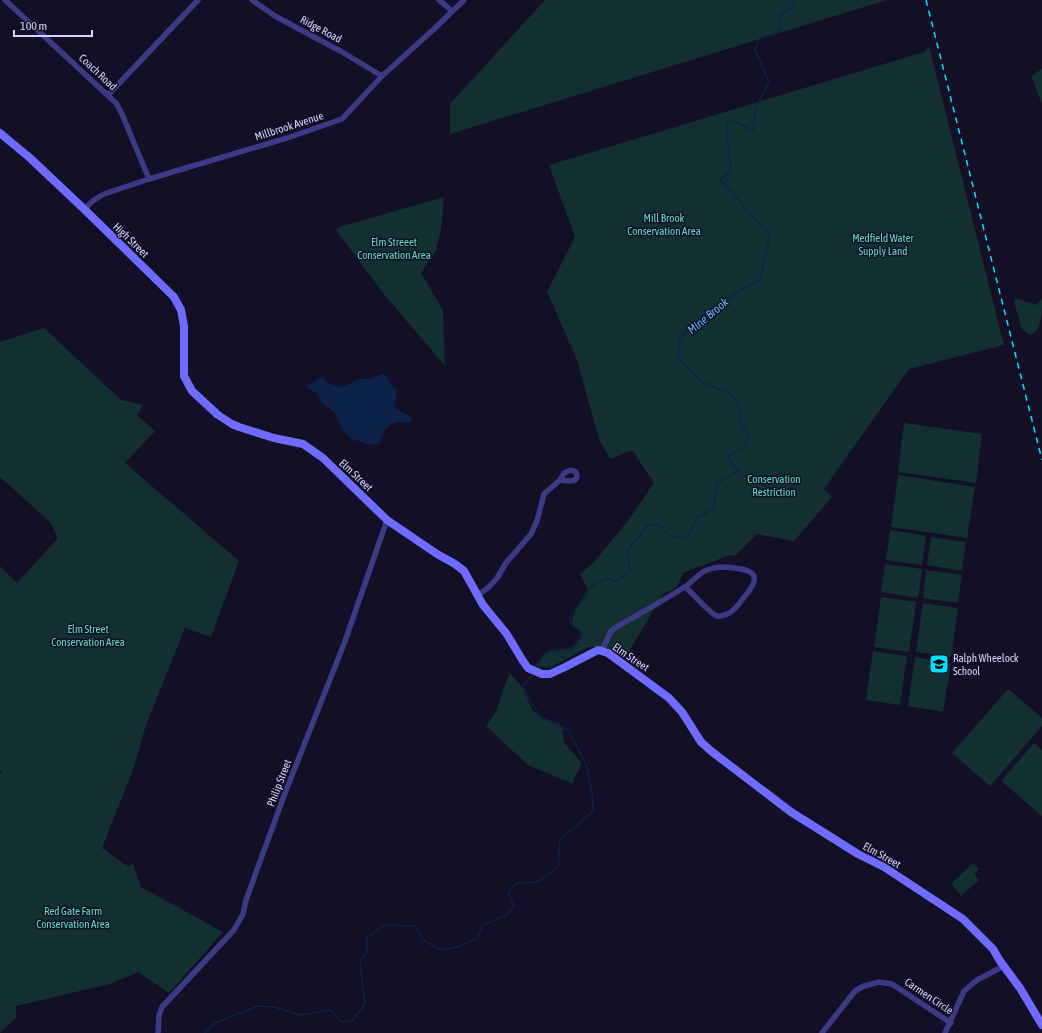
<svg xmlns="http://www.w3.org/2000/svg" width="1042" height="1033" viewBox="0 0 1042 1033" font-family="'Asap Condensed',sans-serif">
<rect width="100%" height="100%" fill="#130f26"/>
<!-- green -->
<g fill="#12302f">
<polygon points="545,0 887,0 450,134 450,104"/>
<path d="M929 46 1004 345 909 369 824 489 832 497 794 541 757 534 735 556 730 555 683 573 677 587 663 594 625 658 605 647H588L552 667 546 668 535 666 546 653C558 649 582 651 581 632 578 630 575 628 573 626 569 618 583 596 588 590L580 574 594 562 627 522 654 483 632 450 610 459 599 439 577 360 547 292 575 237 549 165 924 52Z"/>
<polygon points="1042,69 1042,104 1031,76"/>
<polygon points="444,197 441,229 436,250 421,273 443,310 445,366 383,293 336,230 339,227"/>
<path d="M1016 298 1036 305 1042 299C1042 311 1042 333 1029 335L1022 329 1014 302Z"/>
<polygon points="44,328 121,400 143,405 137,415 155,431 125,463 239,561 211,637 185,628 146,725 133,770 102,848 127,866 133,864 141,887 223,932 169,993 138,972 110,984 16,1006 16,1018 0,1033 0,774 2,772 0,770 0,566 17,583 58,538 50,522 0,477 0,342"/>
<polygon points="904,423 982,434 976,483 898,472"/>
<polygon points="898,475 975,487 967,538 891,527"/>
<polygon points="890,530 926,536 922,565 886,560"/>
<polygon points="931,537 966,542 962,571 927,565"/>
<polygon points="885,564 922,569 918,598 881,592"/>
<polygon points="926,570 962,575 958,603 923,598"/>
<polygon points="881,597 916,602 909,652 874,647"/>
<polygon points="923,603 958,608 951,657 916,652"/>
<polygon points="873,651 907,656 900,705 866,700"/>
<polygon points="915,657 951,663 943,712 908,706"/>
<path d="M510 673 524 689 532 710 543 718 558 723 562 726 564 743 581 762C581 771 573 776 573 784L528 765 486 726 496 712 503 690Z"/>
<polygon points="1008,689 1042,718 1042,726 990,786 952,753"/>
<polygon points="1034,743 1042,750 1042,816 1001,781"/>
<polygon points="973,863 979,869 974,874 979,880 961,896 951,884"/>
</g>
<!-- water -->
<path fill="#0c2248" d="M382 374 385 375 390 384 397 390 395 400V408C400 413 406 412 411 417V421L410 423C400 420 390 422 384 432 381 436 382 440 378 444 372 444 365 446 360 441L352 440 341 428 334 412 322 403 319 396 316 393 307 388 305 386 312 383 321 377 324 378C327 385 336 385 343 387L359 379H370Z"/>
<g fill="none" stroke-linecap="round" stroke-linejoin="round">
<!-- stream -->
<g stroke="#0c2248" stroke-width="1.5">
<polyline points="537,668 543,655 554,650 572,649 584,634 572,625 570,617 592,586 606,578 616,581 630,572 627,551 648,525 658,524 670,536 688,538 696,519 714,508 717,483 739,471 727,458 746,445 749,435 740,422 739,403 727,392 702,382 678,358 680,339 694,324 725,300 760,279 770,236 720,179 731,172 726,127 730,119 753,131 756,107 769,81 755,50 759,39 781,30 780,15 791,8 795,0"/>
<path d="M205 1033 215 1023 258 1006 274 1007 300 1015 331 1010 341 1022 353 1020 365 1004 360 961 367 952V938L384 925 416 926 423 940 441 950 461 946 477 938 483 925 508 914 514 905 508 893C518 875 526 887 538 881 545 878 552 871 558 866L560 840 593 811 592 792 586 765 568 730 540 717 523 687 533 674"/>
</g>
<!-- street -->
<g stroke="#3d3a85" stroke-width="5.5">
<polyline points="5,0 116,103 122,114 149,179"/>
<polyline points="252,0 275,16 342,52 382,76"/>
<polyline points="439,0 452,11"/>
<polyline points="108,95 198,0"/>
<polyline points="84,209 94,200 104,194 149,179 287,138 342,119 382,76 434,29 464,0"/>
<polyline points="477,596 489,587 497,578 506,563 531,534 537,521 544,494 560,480 564,473 571,470 576,472 577,477 575,480 570,481 560,480"/>
<path d="M602 650 611 631 615 628C637 615 661 602 683 588 692 583 697 574 707 570 717 566 724 567 734 568 756 570 761 577 745 596 741 601 737 608 731 612 728 614 721 617 717 616 709 613 693 593 685 587"/>
<polyline points="158,1033 159,1015 162,1007 234,930 243,914 246,900 285,793 344,644 387,520"/>
<polyline points="822,1033 855,991 864,986 879,982 892,984 951,1023"/>
<polyline points="945,1033 964,991 977,980 1004,966"/>
</g>
<!-- secondary -->
<polyline stroke="#6f6bff" stroke-width="8" points="0,133 30,158 84,209 174,297 181,310 184,326 184,376 192,391 218,415 232,424 239,427 274,438 303,444 323,458 387,520 437,554 455,564 464,571 483,605 506,633 523,661 528,668 542,674 550,674 565,667 598,650 608,653 669,698 682,712 701,742 711,751 791,812 858,854 884,867 963,919 993,949 1000,961 1020,988 1042,1025"/>
<!-- rail -->
<polyline stroke="#00e5ff" stroke-width="1.5" stroke-dasharray="6 5" stroke-linecap="butt" points="926,0 1042,460"/>
</g>
<!-- icons -->
<defs>
<symbol id="school-square" viewBox="-11 -11 22 22"><rect x="-9" y="-9" width="18" height="18" rx="4" fill="#00e5ff" stroke="#130f26"/><path d="M0-5L7-2L0 1L-7-2ZM-4 1L0 2.5L4 1V4Q0 6-4 4Z" fill="#111"/></symbol>
</defs>
<g fill-rule="evenodd">
<use href="#school-square" x="928" y="653" width="22" height="22"/>
</g>
<g text-anchor="middle" dominant-baseline="central" stroke-width="3" stroke-linejoin="round" paint-order="stroke">
<!-- street labels -->
<g font-size="11" fill="#d9d4ff" stroke="#130f26">
<text transform="translate(321 29) rotate(28)">Ridge Road</text>
<text transform="translate(98 72) rotate(43)">Coach Road</text>
<text transform="translate(289 126) rotate(-18)">Millbrook Avenue</text>
<text transform="translate(131 240) rotate(44)">High Street</text>
<text transform="translate(356 475) rotate(43)">Elm Street</text>
<text transform="translate(631 657) rotate(34)">Elm Street</text>
<text transform="translate(279 783) rotate(-69)">Philip Street</text>
<text transform="translate(882 855) rotate(29)">Elm Street</text>
<text transform="translate(929 996) rotate(34)">Carmen Circle</text>
</g>
<!-- park labels -->
<g font-size="11" fill="#5fe0c0" stroke="#130f26">
<text x="664" y="218">Mill Brook<tspan x="664" dy="13">Conservation Area</tspan></text>
<text x="883" y="238">Medfield Water<tspan x="883" dy="13">Supply Land</tspan></text>
<text x="394" y="242">Elm Streeet<tspan x="394" dy="13">Conservation Area</tspan></text>
<text x="774" y="479">Conservation<tspan x="774" dy="13">Restriction</tspan></text>
<text x="88" y="629">Elm Street<tspan x="88" dy="13">Conservation Area</tspan></text>
<text x="73" y="911">Red Gate Farm<tspan x="73" dy="13">Conservation Area</tspan></text>
</g>
<!-- poi labels -->
<g font-size="11" fill="#d9d4ff" stroke="#130f26" text-anchor="start">
<text x="953" y="658">Ralph Wheelock<tspan x="953" dy="13">School</tspan></text>
</g>
<!-- water labels -->
<g font-size="12" font-style="italic" fill="#62b6ff" stroke="#130f26">
<text transform="translate(708 316) rotate(-40)">Mine Brook</text>
</g>
</g>
<!-- scale -->
<path d="M14 30v6h78v-6" fill="none" stroke="#d9d4ff" stroke-width="2"/>
<text x="20" y="30" font-size="12" fill="#d9d4ff" stroke="#130f26" stroke-width="3" paint-order="stroke">100 m</text>
</svg>
